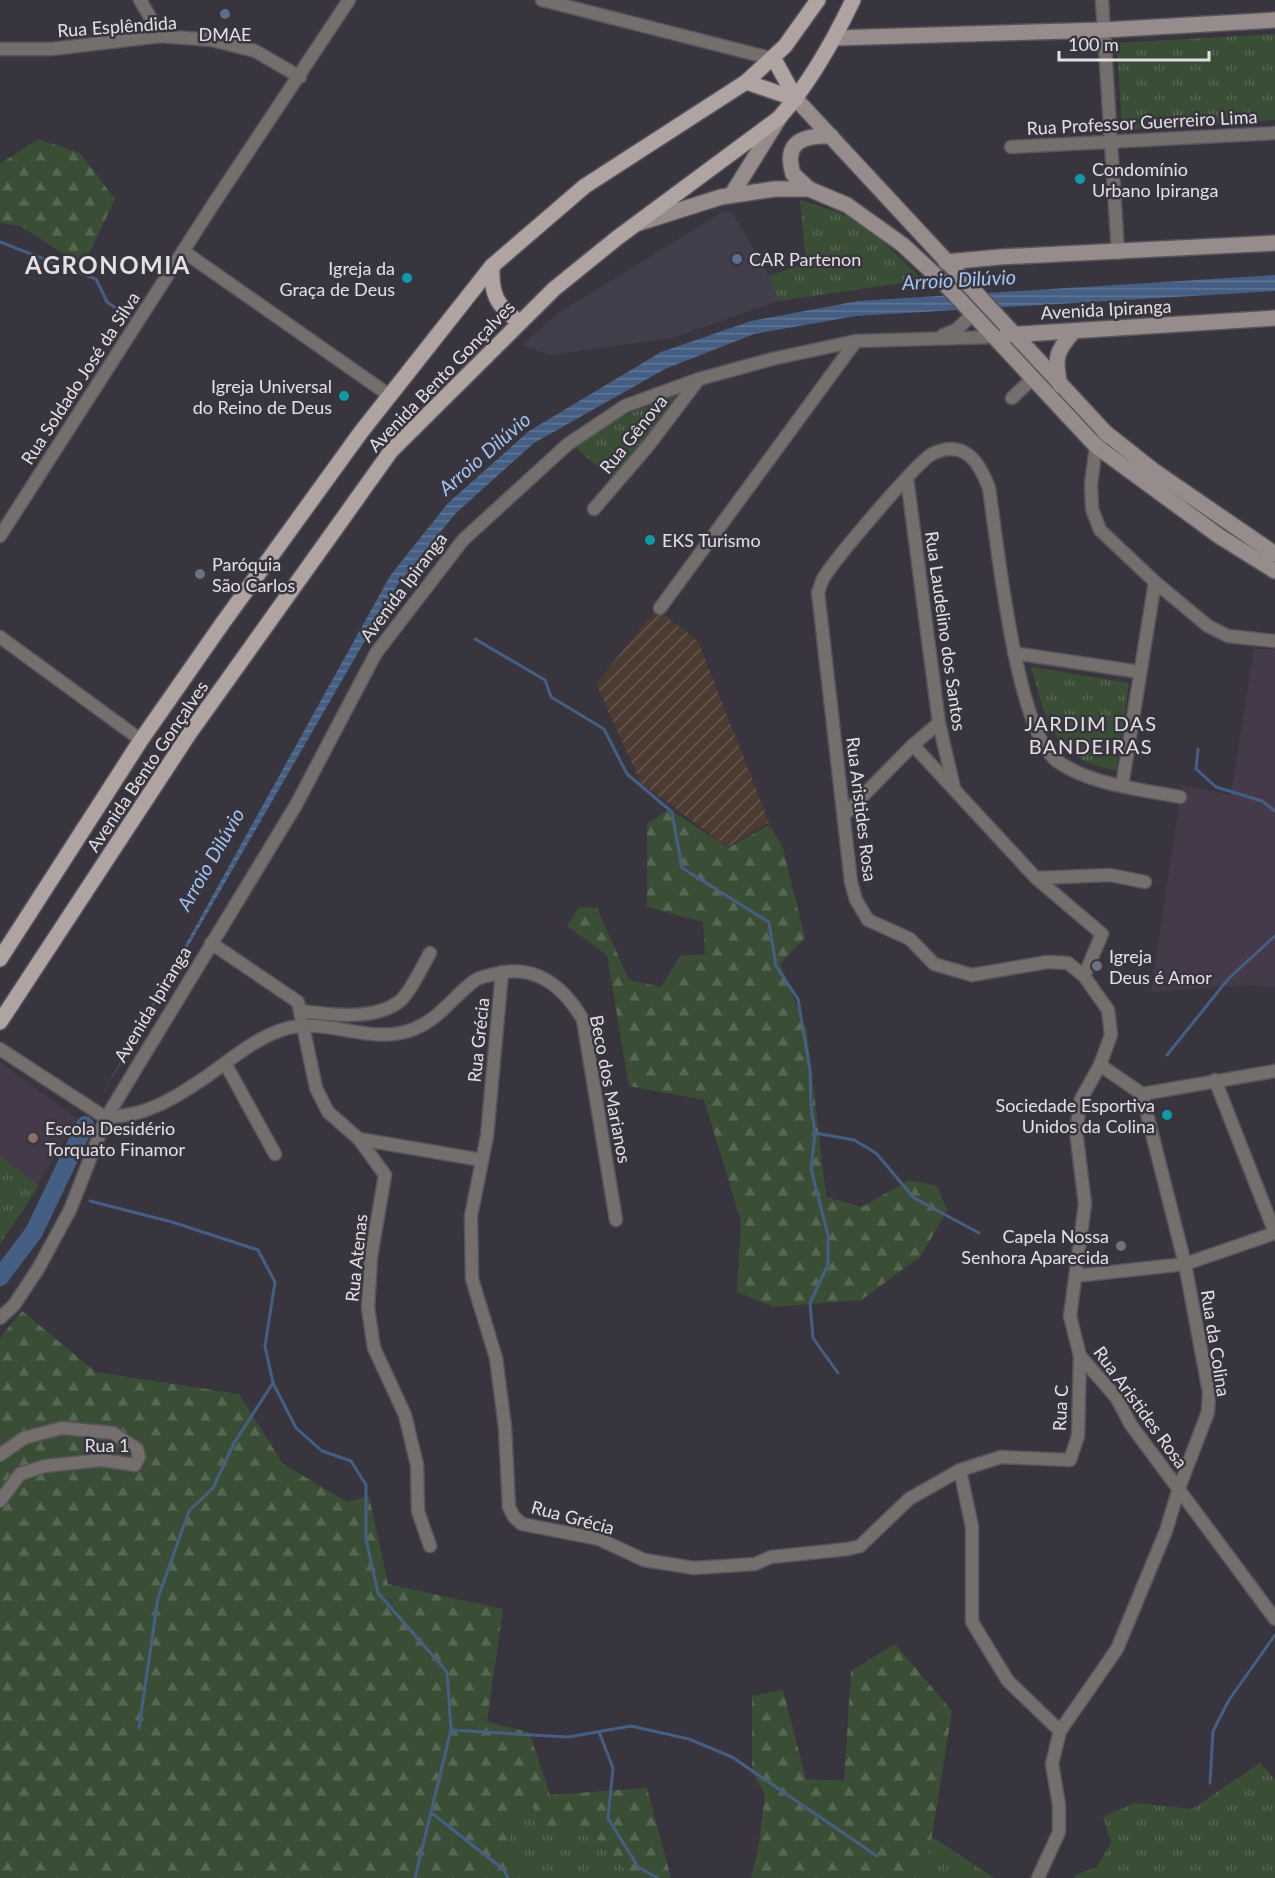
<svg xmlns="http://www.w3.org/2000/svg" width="1275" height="1878" viewBox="0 0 1275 1878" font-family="Lato,sans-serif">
<defs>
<pattern id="industrial-furrows" width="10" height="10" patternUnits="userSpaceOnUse" patternTransform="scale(1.5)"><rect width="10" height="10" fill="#4c3b31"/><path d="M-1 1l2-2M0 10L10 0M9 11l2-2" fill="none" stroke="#66574f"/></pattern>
<pattern id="grass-tufts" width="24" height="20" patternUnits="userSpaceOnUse" patternTransform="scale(1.5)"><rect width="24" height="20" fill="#3a4e36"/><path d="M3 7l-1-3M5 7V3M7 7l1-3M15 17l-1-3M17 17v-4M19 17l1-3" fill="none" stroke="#566753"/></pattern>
<pattern id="forest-firs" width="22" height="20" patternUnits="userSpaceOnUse" patternTransform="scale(1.5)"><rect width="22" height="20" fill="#3a4e36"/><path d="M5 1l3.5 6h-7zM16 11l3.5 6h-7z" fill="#566753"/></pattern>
<pattern id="water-rules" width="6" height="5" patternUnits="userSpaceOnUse" patternTransform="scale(1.5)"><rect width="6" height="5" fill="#455f84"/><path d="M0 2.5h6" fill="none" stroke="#607695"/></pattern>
</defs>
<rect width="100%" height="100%" fill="#38353e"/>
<!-- built -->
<polygon fill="#423d4b" points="724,211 732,212 769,276 778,301 673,338 550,355 522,345 558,313"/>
<!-- industrial -->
<polygon fill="url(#industrial-furrows)" points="656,609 698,641 769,822 727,847 641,783 596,684"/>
<!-- education -->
<g fill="#453a4a">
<polygon points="1254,649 1275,649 1275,987 1250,985 1151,992 1182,785 1231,795"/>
<polygon points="0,1062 78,1119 0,1244"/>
</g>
<!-- grass -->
<g fill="url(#grass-tufts)">
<polygon points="1275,34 1275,120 1122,130 1117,43"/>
<polygon points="800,200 838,212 871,230 923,280 778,301 769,276 806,263"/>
<polygon points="685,391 612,479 575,447 625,415"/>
<path d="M1031 667 1129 683 1116 771C1050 757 1048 723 1031 667Z"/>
<polygon points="0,1156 39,1186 0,1244"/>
<polygon points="1260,1763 1275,1780 1275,1878 1074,1878 1077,1874 1097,1867 1111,1843 1103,1817 1135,1803 1192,1809"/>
<path d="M531 1805 549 1829C602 1836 599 1838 632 1878H525L509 1848 514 1811Z"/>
<polygon points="931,1836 994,1878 925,1878"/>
</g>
<!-- forest -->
<g fill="url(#forest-firs)">
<polygon points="38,139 80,153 115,199 83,266 20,226 0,223 0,164"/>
<polygon points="669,809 728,848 769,825 782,845 805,938 780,964 807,1030 826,1197 862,1207 909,1180 937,1186 947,1210 921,1256 861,1300 773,1307 737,1292 741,1221 704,1100 629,1086 607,955 567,926 579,907 597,908 629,980 661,987 680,956 705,954 703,922 647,907 647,824"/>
<path d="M22 1311 96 1372 239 1394 283 1464 347 1502 369 1496 388 1584 503 1609 487 1722 529 1732 550 1795 647 1788 671 1878H632C599 1838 602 1836 549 1829L531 1805 514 1812 509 1848 525 1878H0V1338Z"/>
<polygon points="895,1644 952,1711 925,1878 751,1878 758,1850 765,1795 752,1772 752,1696 783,1690 806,1779 844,1781 851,1671"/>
</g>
<!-- water -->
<polygon fill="url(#water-rules)" points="1275,275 1275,291 856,316 754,334 665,369 534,443 456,513 396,587 101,1097 390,576 448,503 529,431 661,352 751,321 858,301"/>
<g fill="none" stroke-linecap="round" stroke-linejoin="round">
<!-- stream -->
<g stroke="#455f84" stroke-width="3">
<polyline points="0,242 96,279 107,302 130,318"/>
<polyline points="475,639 545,680 551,697 604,729 627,774 672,812 682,868 769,922 776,966 798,999 810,1070 811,1106 815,1133 811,1169 828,1235 828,1265 810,1303 813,1338 838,1373"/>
<polyline points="1198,749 1196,769 1216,787 1262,801 1275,811"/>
<polyline points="1167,1055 1229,978 1275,936"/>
<polyline points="815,1133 854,1140 876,1153 914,1198 979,1233"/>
<polyline points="90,1201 172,1222 258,1250 275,1282 265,1346 273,1383 296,1428 322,1451 351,1461 366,1485 366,1539 378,1593 447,1672 451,1730 415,1878"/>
<polyline points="139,1728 158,1598 189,1511 213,1488 234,1443 273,1383"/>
<polyline points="451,1730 568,1737 631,1726 689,1739 732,1757 877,1856"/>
<polyline points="599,1732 613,1768 608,1818 638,1867 658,1878"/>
<polyline points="1210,1783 1213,1731 1229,1700 1275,1635"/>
<polyline points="433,1814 504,1870 508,1878"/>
</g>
<!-- river -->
<polyline stroke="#455f84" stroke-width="18" points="0,1277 34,1232 85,1125"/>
<defs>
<g id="street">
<polyline points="140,0 161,36"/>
<polyline points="542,0 774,59"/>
<polyline points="1102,0 1118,253"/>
<polyline points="0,49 52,49 161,36 212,40 255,51 300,77"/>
<polyline points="1011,147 1275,133"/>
<polyline points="183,251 389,395"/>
<polyline points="943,335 956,330 972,315"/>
<polyline points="1012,398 1032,379"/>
<polyline points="1106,433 1096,446 1091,484 1092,509 1100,530 1155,582 1208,626 1228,636 1275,641"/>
<polyline points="907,478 939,723 954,788"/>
<polyline points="594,509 648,446 699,379"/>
<polyline points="0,536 214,203 349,0"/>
<polyline points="660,608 856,341"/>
<polyline points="0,637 141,740"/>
<polyline points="1014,653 1140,672"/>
<polyline points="913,745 1036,878 1102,934 1084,976"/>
<polyline points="1122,786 1155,582"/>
<path d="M1180 797C1140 789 1091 785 1057 761 1016 732 997 541 989 488 982 470 972 448 949 449 945 449 936 452 932 454 917 462 833 561 823 579 821 583 820 588 818 592L851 882 856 900 868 920 910 939 934 964 972 975 1047 962 1068 963 1084 976 1108 1010 1111 1035 1100 1065 1081 1099 1076 1131 1085 1204 1070 1316 1080 1356 1116 1397 1131 1425 1275 1619"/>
<polyline points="844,815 913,745 939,723"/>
<polyline points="1036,878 1110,875 1145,882"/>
<polyline points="211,943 298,1002 316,1088 328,1112 359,1139 385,1175 371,1257 368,1308 374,1348 405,1415 417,1465 418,1511 430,1546"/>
<polyline points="502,972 487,1136 471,1216 472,1279 496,1358 505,1427 509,1507 514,1517 522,1524 599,1539 644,1560 694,1568 755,1564 771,1557 848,1549 860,1546 909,1499 960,1470 1001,1457 1070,1460 1078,1436 1080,1356"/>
<path d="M301 1011C330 1015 377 1021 401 1000 411 991 423 965 430 953"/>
<path d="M0 1049 106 1118C119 1116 134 1115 146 1110 167 1103 188 1089 206 1077 231 1059 258 1036 288 1028 329 1018 372 1046 414 1029 439 1019 453 997 474 981 479 977 488 976 495 974 535 963 564 987 583 1020L616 1220"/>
<polyline points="225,1063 275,1154"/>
<polyline points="1100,1065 1142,1094"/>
<polyline points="1215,1080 1275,1233"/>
<polyline points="1142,1094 1275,1071"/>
<polyline points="359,1139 482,1160"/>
<polyline points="1075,1276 1185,1264 1275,1233"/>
<polyline points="0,1318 14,1305 38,1269 70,1210 106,1118 296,805 376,653 463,540 568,444 625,406 699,379 772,359 856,341 994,337"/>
<polyline points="0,1455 24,1438 62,1428 113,1433 137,1449 139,1457 135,1465 102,1460 45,1466 20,1474 0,1501"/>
<polyline points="960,1470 972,1527 972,1622 1008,1681 1060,1731"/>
<polyline points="1038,1878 1059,1832 1059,1805 1052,1764 1060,1731 1117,1649 1166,1531 1179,1488 1208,1412 1209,1392 1185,1264 1142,1094"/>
</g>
<g id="secondary">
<polyline points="834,38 1103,30 1275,20"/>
<polyline points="796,99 1106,433 1154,471 1275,554"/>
<path d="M809 189 793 174C783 141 804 135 831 136"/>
<polyline points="732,194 778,120"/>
<polyline points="639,223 721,197 775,189 809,189 847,205 903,245 944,283 1096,446 1219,536 1275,571"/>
<polyline points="946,262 1000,257 1275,243"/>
<polyline points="1006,335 1275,318"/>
<path d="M1060 385C1054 358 1056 351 1074 331"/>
</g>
<g id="primary">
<polyline points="774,59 796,99"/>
<polyline points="746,82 796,99"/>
<path d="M492 266C491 294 496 305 519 322"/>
<polyline points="0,959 141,740 222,624 361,432 492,266 585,186 746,82 785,46 818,0"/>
<path d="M0 1022 189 734 391 451 554 289 617 238 779 118C810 83 833 42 853 0"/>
</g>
</defs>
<!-- street casing -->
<use href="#street" stroke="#57545c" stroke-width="15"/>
<!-- secondary casing -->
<use href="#secondary" stroke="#57545c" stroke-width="18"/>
<!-- primary casing -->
<use href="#primary" stroke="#57545c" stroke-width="18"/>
<!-- street -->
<use href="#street" stroke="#746e6d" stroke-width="12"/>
<!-- secondary -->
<use href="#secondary" stroke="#958c8b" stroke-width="15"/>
<!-- primary -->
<use href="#primary" stroke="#afa4a2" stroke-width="15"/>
</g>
<!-- markers -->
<g fill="#5c6f8a" stroke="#38353e" stroke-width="2">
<circle cx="225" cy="14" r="6"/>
<circle cx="737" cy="259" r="6"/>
</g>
<g fill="#0f9aa8" stroke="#38353e" stroke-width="2">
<circle cx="1080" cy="179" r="6"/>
<circle cx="407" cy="278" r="6"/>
<circle cx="344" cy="396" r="6"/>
<circle cx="650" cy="540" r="6"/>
<circle cx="1167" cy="1115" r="6"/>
</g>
<g fill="#6b7280" stroke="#38353e" stroke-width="2">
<circle cx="200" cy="574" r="6"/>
<circle cx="1097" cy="966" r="6"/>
<circle cx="1121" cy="1246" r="6"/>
</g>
<circle fill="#8d6e63" stroke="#38353e" stroke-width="2" cx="33" cy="1138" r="6"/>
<g text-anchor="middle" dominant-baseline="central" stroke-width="5" stroke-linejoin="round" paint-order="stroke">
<!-- street labels -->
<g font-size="18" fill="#e2e0e5" stroke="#38353e">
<text transform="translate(117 26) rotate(-4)">Rua Esplêndida</text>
<text transform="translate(1142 122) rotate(-3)">Rua Professor Guerreiro Lima</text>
<text transform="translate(1106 309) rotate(-3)">Avenida Ipiranga</text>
<text transform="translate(441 376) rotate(-46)">Avenida Bento Gonçalves</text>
<text transform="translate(80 378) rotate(-57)">Rua Soldado José da Silva</text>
<text transform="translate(633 434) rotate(-51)">Rua Gênova</text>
<text transform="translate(403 587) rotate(-53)">Avenida Ipiranga</text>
<text transform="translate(946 631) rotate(82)">Rua Laudelino dos Santos</text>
<text transform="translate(147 766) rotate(-56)">Avenida Bento Gonçalves</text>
<text transform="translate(862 809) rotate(83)">Rua Aristides Rosa</text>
<text transform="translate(152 1004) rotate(-59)">Avenida Ipiranga</text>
<text transform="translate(478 1040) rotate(-84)">Rua Grécia</text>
<text transform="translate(611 1089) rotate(79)">Beco dos Marianos</text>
<text transform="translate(356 1258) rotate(-84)">Rua Atenas</text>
<text transform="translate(1216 1343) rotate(81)">Rua da Colina</text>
<text transform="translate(1141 1407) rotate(54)">Rua Aristides Rosa</text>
<text transform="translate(1060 1408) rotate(-87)">Rua C</text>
<text x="107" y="1445">Rua 1</text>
<text transform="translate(573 1517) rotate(15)">Rua Grécia</text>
</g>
<!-- poi labels -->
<g font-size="18" fill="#e2e0e5" stroke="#38353e" text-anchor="start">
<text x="225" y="34" text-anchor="middle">DMAE</text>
<text x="1092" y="169">Condomínio<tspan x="1092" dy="21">Urbano Ipiranga</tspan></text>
<text x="749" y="259">CAR Partenon</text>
<text x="395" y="268" text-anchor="end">Igreja da<tspan x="395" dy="21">Graça de Deus</tspan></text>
<text x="332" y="386" text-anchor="end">Igreja Universal<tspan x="332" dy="21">do Reino de Deus</tspan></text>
<text x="662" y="540">EKS Turismo</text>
<text x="212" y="564">Paróquia<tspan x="212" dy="21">São Carlos</tspan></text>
<text x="1109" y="956">Igreja<tspan x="1109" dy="21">Deus é Amor</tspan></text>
<text x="1155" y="1105" text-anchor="end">Sociedade Esportiva<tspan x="1155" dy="21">Unidos da Colina</tspan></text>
<text x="45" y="1128">Escola Desidério<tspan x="45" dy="21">Torquato Finamor</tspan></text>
<text x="1109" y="1236" text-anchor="end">Capela Nossa<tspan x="1109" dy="21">Senhora Aparecida</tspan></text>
</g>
<!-- water labels -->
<g font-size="20" font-style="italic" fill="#a1c3f3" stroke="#38353e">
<text transform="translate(959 279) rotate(-3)">Arroio Dilúvio</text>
<text transform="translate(484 453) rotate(-41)">Arroio Dilúvio</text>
<text transform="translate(210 859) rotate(-60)">Arroio Dilúvio</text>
</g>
<!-- neighbourhood labels -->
<g font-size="20" letter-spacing="1.5" fill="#e2e0e5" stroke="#38353e">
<text x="1091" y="723">JARDIM DAS<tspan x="1091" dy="23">BANDEIRAS</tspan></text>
</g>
<!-- district labels -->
<g font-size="24" font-weight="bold" letter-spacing="1.5" fill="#e2e0e5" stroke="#38353e">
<text x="108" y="264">AGRONOMIA</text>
</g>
</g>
<!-- scale -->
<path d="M1059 51v9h150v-9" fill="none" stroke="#e2e0e5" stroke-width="3"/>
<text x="1068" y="51" font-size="18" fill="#e2e0e5" stroke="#38353e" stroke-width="4.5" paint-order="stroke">100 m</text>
</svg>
